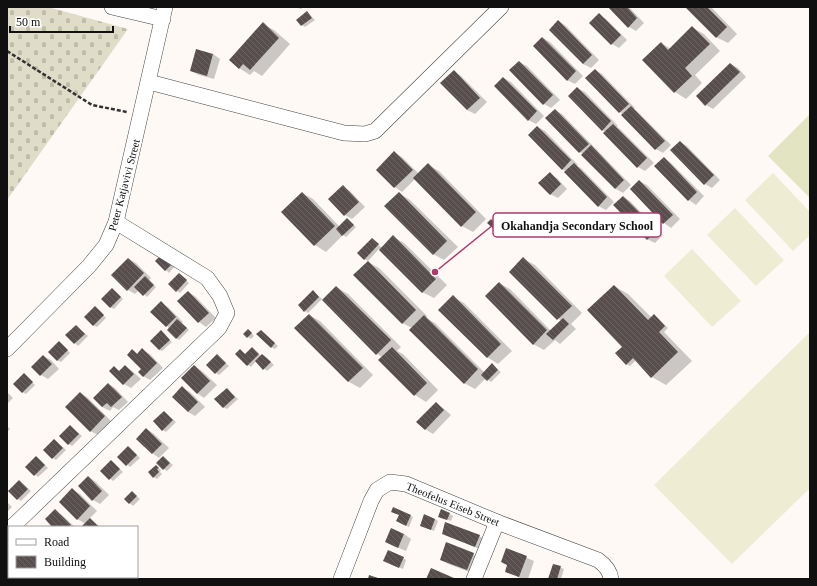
<svg xmlns="http://www.w3.org/2000/svg" width="817" height="586" viewBox="0 0 817 586" font-family="'Times New Roman',serif">
<defs>
<pattern id="cemetery-stones" width="16" height="16" patternUnits="userSpaceOnUse"><rect width="16" height="16" fill="#dfddc7"/><path d="M2 7V4a2 2 0 0 1 4 0v3zM10 15v-3a2 2 0 0 1 4 0v3z" fill="#bebdaa"/></pattern>
<pattern id="building-back-hatch" width="6" height="6" patternUnits="userSpaceOnUse"><rect width="6" height="6" fill="#584e4e"/><path d="M-1 5l2 2M0 0l6 6M5-1l2 2" fill="none" stroke="#6b6363"/></pattern>
</defs>
<rect width="100%" height="100%" fill="#fef9f5"/>
<!-- green -->
<polygon fill="#e3e5c2" points="810,114 810,198 768,156"/>
<!-- cemetery -->
<polygon fill="url(#cemetery-stones)" points="7,7 48,7 128,29 7,200"/>
<!-- pitch -->
<g fill="#eeecd2">
<polygon points="773,173 810,212 810,235 793,251 745,200"/>
<polygon points="735,208 784,260 756,286 707,235"/>
<polygon points="692,249 741,301 712,327 664,276"/>
<polygon points="810,332 810,488 732,564 654,485"/>
</g>
<!-- shadow -->
<g fill="#0003">
<polygon points="293,7 302,7 302,9"/>
<polygon points="609,7 629,7 644,23 636,31 629,27"/>
<polygon points="687,7 711,7 737,34 728,43 716,37"/>
<polygon points="307,12 315,20 305,27 302,25"/>
<polygon points="599,15 606,19 627,40 619,48 612,44"/>
<polygon points="559,21 566,26 599,60 591,68 583,64"/>
<polygon points="263,24 274,30 290,44 262,76 254,71 250,75 239,68"/>
<polygon points="693,28 704,34 720,51 695,75 702,83 686,99 675,92 643,60 661,43 671,49"/>
<polygon points="543,38 550,42 583,76 575,84 567,80"/>
<polygon points="213,54 220,59 214,79 199,75 191,71"/>
<polygon points="519,62 527,66 560,100 551,108 544,104 511,70"/>
<polygon points="731,64 738,68 746,77 713,109 706,105"/>
<polygon points="595,70 602,74 635,108 634,109 638,112 671,145 663,153 656,149 623,115 624,115 620,112 587,78"/>
<polygon points="454,71 461,76 487,102 475,114 467,110"/>
<polygon points="504,78 511,82 544,116 536,124 528,120"/>
<polygon points="577,88 585,92 618,126 617,127 620,129 654,163 645,171 638,167 606,132 602,130"/>
<polygon points="555,110 562,114 631,185 623,193 616,189 583,154 580,152"/>
<polygon points="538,127 545,131 578,165 577,166 581,168 614,202 606,210 598,206 566,171 562,169"/>
<polygon points="680,142 687,146 720,180 712,188 705,184"/>
<polygon points="395,153 402,157 419,174 428,165 439,171 486,219 473,232 462,226 415,179 402,192 395,187 377,170"/>
<polygon points="664,158 671,163 704,196 696,205 689,200"/>
<polygon points="550,174 557,178 567,189 558,198 550,194"/>
<polygon points="639,181 647,185 680,219 671,228 664,223 631,189"/>
<polygon points="343,187 350,191 365,207 352,219 345,215 330,199"/>
<polygon points="302,193 313,199 340,227 347,220 356,227 346,237 343,235 326,252 315,245 283,212"/>
<polygon points="399,193 410,200 458,247 444,260 433,254"/>
<polygon points="623,197 630,201 663,235 655,243 647,239"/>
<polygon points="393,237 404,243 447,285 434,298 422,292 379,249 368,261 364,259 372,239 382,248"/>
<polygon points="129,259 136,263 151,278 149,280 156,287 147,297 139,290 135,294 128,290"/>
<polygon points="524,259 535,265 582,313 571,324 576,329 560,344 555,340 544,350 533,344 499,283 510,289 551,331 561,321 510,272"/>
<polygon points="156,261 176,265 169,273"/>
<polygon points="368,262 379,268 427,316 426,318 435,323 484,372 492,365 501,372 491,382 486,378 475,389 464,383 412,328 402,323"/>
<polygon points="179,274 189,283 180,293 177,291"/>
<polygon points="614,286 628,294 652,318 655,316 658,318 668,328 664,332 692,361 666,385 652,377 636,360 630,366 626,364 626,351"/>
<polygon points="336,287 348,294 401,347 397,351 403,354 438,390 426,402 415,395 380,360 382,357 377,354 323,300"/>
<polygon points="115,291 123,299 114,309 110,307"/>
<polygon points="313,291 322,299 308,313 305,311"/>
<polygon points="188,292 195,296 216,318 206,327 199,322"/>
<polygon points="453,297 464,303 512,351 498,364 487,357"/>
<polygon points="161,303 168,307 183,322 182,323 189,330 179,340 176,338 169,328 152,312"/>
<polygon points="98,309 106,318 97,327 93,325"/>
<polygon points="309,315 320,321 373,375 360,388 349,382 295,328"/>
<polygon points="76,326 88,336 78,346 67,335"/>
<polygon points="261,331 278,346 275,349 271,347"/>
<polygon points="161,332 172,342 162,351 159,350"/>
<polygon points="251,332 254,336 251,339 248,337"/>
<polygon points="62,344 70,353 61,362 57,360"/>
<polygon points="133,350 138,354 142,350 150,354 163,368 150,380 143,376 142,369"/>
<polygon points="240,351 246,355 255,351 261,356 262,355 266,357 274,365 267,371 256,361 251,367 248,365"/>
<polygon points="217,355 229,366 219,375 216,373"/>
<polygon points="43,356 51,360 59,369 48,379 41,375"/>
<polygon points="125,366 132,371 141,379 131,388 124,384 114,368 120,371"/>
<polygon points="195,366 202,371 217,385 204,398 197,393"/>
<polygon points="24,374 35,385 26,394 22,392"/>
<polygon points="108,384 115,388 128,402 119,410 113,407 110,411 102,407"/>
<polygon points="183,388 190,392 205,407 195,416 188,412"/>
<polygon points="227,389 238,399 227,409 223,407"/>
<polygon points="7,392 13,398 7,404"/>
<polygon points="80,393 87,397 111,421 98,435 90,431"/>
<polygon points="436,403 443,408 451,415 433,434 425,429"/>
<polygon points="164,412 176,422 166,432 163,430"/>
<polygon points="7,426 10,429 7,432"/>
<polygon points="70,426 82,436 72,446 69,444"/>
<polygon points="147,429 154,434 169,448 159,458 152,453"/>
<polygon points="55,440 66,450 56,460 53,458"/>
<polygon points="129,447 140,458 130,467 119,457"/>
<polygon points="37,457 48,468 38,477 27,467"/>
<polygon points="163,457 173,465 167,471 164,469"/>
<polygon points="111,461 123,472 113,481 101,471"/>
<polygon points="156,466 161,470 160,472 162,474 157,479 154,477"/>
<polygon points="89,477 96,482 109,495 100,504 93,500"/>
<polygon points="19,481 31,491 21,501 18,499"/>
<polygon points="72,489 80,494 97,511 89,519 101,527 83,527 86,524 77,519"/>
<polygon points="132,492 140,499 133,506 125,499"/>
<polygon points="7,502 12,507 7,512"/>
<polygon points="55,511 62,515 75,527 53,527"/>
<polygon points="450,514 453,516 451,521 442,518"/>
<polygon points="410,516 413,517 409,527 401,523"/>
<polygon points="435,519 438,521 434,531 424,527"/>
<polygon points="443,533 479,536 486,540 482,550 450,537"/>
<polygon points="404,534 411,539 406,551 394,546"/>
<polygon points="506,549 534,561 528,579 522,579 506,571 508,565"/>
<polygon points="473,554 480,558 475,574 448,564 441,559"/>
<polygon points="403,558 406,560 403,569 388,563"/>
<polygon points="554,565 564,569 561,579 549,579"/>
</g>
<!-- building -->
<g fill="url(#building-back-hatch)">
<polygon points="608,7 627,7 637,18 628,28"/>
<polygon points="685,7 707,7 727,27 716,38"/>
<polygon points="307,11 312,18 301,26 296,20"/>
<polygon points="599,13 621,35 611,45 589,23"/>
<polygon points="558,20 592,55 583,64 549,30"/>
<polygon points="263,22 279,38 250,70 243,64 239,69 229,60"/>
<polygon points="692,26 710,44 685,68 692,76 674,93 642,60 661,42 668,50"/>
<polygon points="542,37 576,71 567,81 533,46"/>
<polygon points="196,49 213,54 207,76 190,71"/>
<polygon points="519,61 553,95 543,105 509,70"/>
<polygon points="730,63 740,72 705,106 696,96"/>
<polygon points="595,69 629,104 619,113 585,78"/>
<polygon points="454,70 480,98 467,110 440,83"/>
<polygon points="503,77 537,111 528,121 494,86"/>
<polygon points="577,87 611,121 602,131 568,96"/>
<polygon points="631,106 665,141 655,150 621,115"/>
<polygon points="555,109 589,144 579,153 545,118"/>
<polygon points="613,124 647,158 637,168 603,133"/>
<polygon points="537,126 571,160 562,170 528,135"/>
<polygon points="680,141 714,175 704,185 670,150"/>
<polygon points="591,145 624,180 615,189 581,155"/>
<polygon points="394,151 413,170 394,188 376,170"/>
<polygon points="664,157 697,192 688,201 654,166"/>
<polygon points="428,163 476,212 461,227 413,178"/>
<polygon points="574,163 607,197 598,207 564,172"/>
<polygon points="550,172 561,184 550,195 538,183"/>
<polygon points="639,180 673,215 663,224 630,189"/>
<polygon points="343,185 359,202 344,216 328,199"/>
<polygon points="302,192 335,226 314,246 281,212"/>
<polygon points="399,192 447,241 433,255 384,206"/>
<polygon points="623,196 657,230 647,240 613,205"/>
<polygon points="347,218 354,225 342,236 336,229"/>
<polygon points="491,219 500,228 497,232 487,223"/>
<polygon points="393,235 436,279 422,293 379,250"/>
<polygon points="372,238 379,244 364,260 357,253"/>
<polygon points="163,253 173,263 165,271 155,261"/>
<polygon points="523,257 572,306 557,320 509,272"/>
<polygon points="128,258 144,273 127,291 111,275"/>
<polygon points="368,261 416,310 402,324 353,275"/>
<polygon points="179,273 187,280 176,292 168,284"/>
<polygon points="145,276 154,285 143,296 134,287"/>
<polygon points="499,282 547,330 533,345 485,296"/>
<polygon points="614,285 648,320 654,314 665,326 659,332 678,352 651,378 633,358 626,365 615,353 622,347 587,310"/>
<polygon points="336,286 391,340 376,355 322,300"/>
<polygon points="112,288 121,297 110,308 101,299"/>
<polygon points="313,290 319,297 304,312 298,305"/>
<polygon points="188,291 209,313 198,323 177,301"/>
<polygon points="453,295 501,344 487,358 438,310"/>
<polygon points="161,301 176,317 166,327 150,312"/>
<polygon points="95,306 104,315 93,326 84,317"/>
<polygon points="309,314 363,368 348,382 294,328"/>
<polygon points="424,315 478,369 464,384 409,330"/>
<polygon points="563,318 569,324 553,340 546,334"/>
<polygon points="177,319 187,328 176,339 167,330"/>
<polygon points="76,325 85,334 74,344 65,335"/>
<polygon points="248,329 252,333 247,338 243,334"/>
<polygon points="161,330 170,340 159,350 150,341"/>
<polygon points="261,330 275,343 271,348 256,334"/>
<polygon points="59,341 68,350 57,361 48,352"/>
<polygon points="252,347 259,354 247,366 235,354 240,349 245,354"/>
<polygon points="392,347 427,383 414,396 378,360"/>
<polygon points="142,348 157,363 143,377 138,372 141,369 127,355 132,349 137,354"/>
<polygon points="217,354 226,363 215,374 206,365"/>
<polygon points="262,354 271,362 263,370 255,361"/>
<polygon points="43,355 52,364 40,376 31,367"/>
<polygon points="492,363 498,370 487,381 481,375"/>
<polygon points="125,365 134,374 123,385 109,371 114,366 119,371"/>
<polygon points="194,365 210,381 197,394 181,378"/>
<polygon points="24,373 33,382 22,393 13,384"/>
<polygon points="108,383 122,397 111,407 107,403 102,407 93,398"/>
<polygon points="182,386 198,402 188,412 172,397"/>
<polygon points="227,388 235,397 223,408 214,399"/>
<polygon points="80,392 105,416 90,432 65,407"/>
<polygon points="436,402 444,410 425,430 416,422"/>
<polygon points="164,411 173,420 162,431 153,421"/>
<polygon points="70,425 79,434 68,445 59,436"/>
<polygon points="146,428 162,444 152,454 136,439"/>
<polygon points="54,439 63,448 52,459 43,450"/>
<polygon points="128,446 137,455 126,466 117,457"/>
<polygon points="36,456 45,465 34,476 25,467"/>
<polygon points="163,456 170,463 163,470 156,463"/>
<polygon points="111,460 120,469 109,480 100,471"/>
<polygon points="156,465 159,468 157,469 159,472 153,478 148,472"/>
<polygon points="88,476 102,491 92,501 78,486"/>
<polygon points="19,480 28,489 17,500 8,491"/>
<polygon points="72,488 90,506 77,520 59,502"/>
<polygon points="132,491 137,496 129,504 124,499"/>
<polygon points="393,507 411,515 406,526 396,521 399,515 391,512"/>
<polygon points="55,509 71,525 68,527 52,527 45,519"/>
<polygon points="441,509 450,513 447,520 438,517"/>
<polygon points="424,514 435,519 431,530 420,526"/>
<polygon points="90,518 99,527 81,527"/>
<polygon points="445,522 480,535 475,547 442,534"/>
<polygon points="391,528 404,534 398,548 385,542"/>
<polygon points="446,542 474,553 467,570 440,560"/>
<polygon points="506,548 527,556 519,577 505,572 507,565 501,562"/>
<polygon points="388,550 404,557 399,568 383,561"/>
<polygon points="553,564 561,566 557,579 548,579"/>
<polygon points="431,568 454,578 454,579 426,579"/>
<polygon points="369,575 381,579 368,579"/>
</g>
<g fill="none" stroke-linecap="round" stroke-linejoin="round">
<defs>
<g id="street">
<polyline points="112,7 163,19"/>
<polyline points="149,82 344,133 365,134 375,131 501,7"/>
<polyline points="7,349 89,266 106,245 116,222 165,7"/>
<polyline points="12,527 219,328 227,313 220,296 207,278 116,222"/>
<path d="M341 579 371 501 377 490 390 482 406 484 497 522 598 560C605 565 610 570 611 579"/>
<polyline points="474,579 497,522"/>
</g>
</defs>
<!-- street casing -->
<use href="#street" stroke="#434343" stroke-width="16"/>
<!-- path -->
<polyline stroke="#323232" stroke-width="2.5" stroke-dasharray="4 2" stroke-linecap="butt" points="7,51 92,105 127,112"/>
<!-- street -->
<use href="#street" stroke="#fff" stroke-width="15"/>
</g>
<g text-anchor="middle" dominant-baseline="central" stroke-width="4" stroke-linejoin="round" paint-order="stroke">
<!-- street labels -->
<g font-size="11" fill="#101010" stroke="#fff">
<text transform="translate(124 185) rotate(-75)">Peter Katjavivi Street</text>
<text transform="translate(453 504) rotate(22)">Theofelus Eiseb Street</text>
</g>
</g>
<!-- callouts -->
<path fill="none" stroke="#b0396f" stroke-width="1.5" d="M435 272L493 225"/>
<circle fill="#b0396f" stroke="#fff" stroke-width="1.5" cx="435" cy="272" r="4"/>
<rect fill="#fff" stroke="#b0396f" stroke-width="1.5" x="493" y="213" width="168" height="24" rx="4"/>
<g font-size="12" text-anchor="middle" font-weight="bold" fill="#101010">
<text x="577" y="230">Okahandja Secondary School</text>
</g>
<!-- border -->
<rect width="817" height="586" fill="none" stroke="#101010" stroke-width="16"/>
<!-- legend -->
<rect x="8" y="526" width="130" height="52" fill="#ffffff" stroke="#9f9f9f"/>
<rect x="16" y="539" width="20" height="6" fill="#ffffff" stroke="#9f9f9f"/>
<text x="44" y="546" font-size="12" fill="#101010">Road</text>
<rect x="16" y="556" width="20" height="12" fill="url(#building-back-hatch)" stroke="#9f9f9f"/>
<text x="44" y="566" font-size="12" fill="#101010">Building</text>
<!-- scale -->
<path d="M10 26v6h103v-6" fill="none" stroke="#101010" stroke-width="2"/>
<text x="16" y="26" font-size="12" fill="#101010" stroke="#ffffff" stroke-width="3" paint-order="stroke">50 m</text>
</svg>
